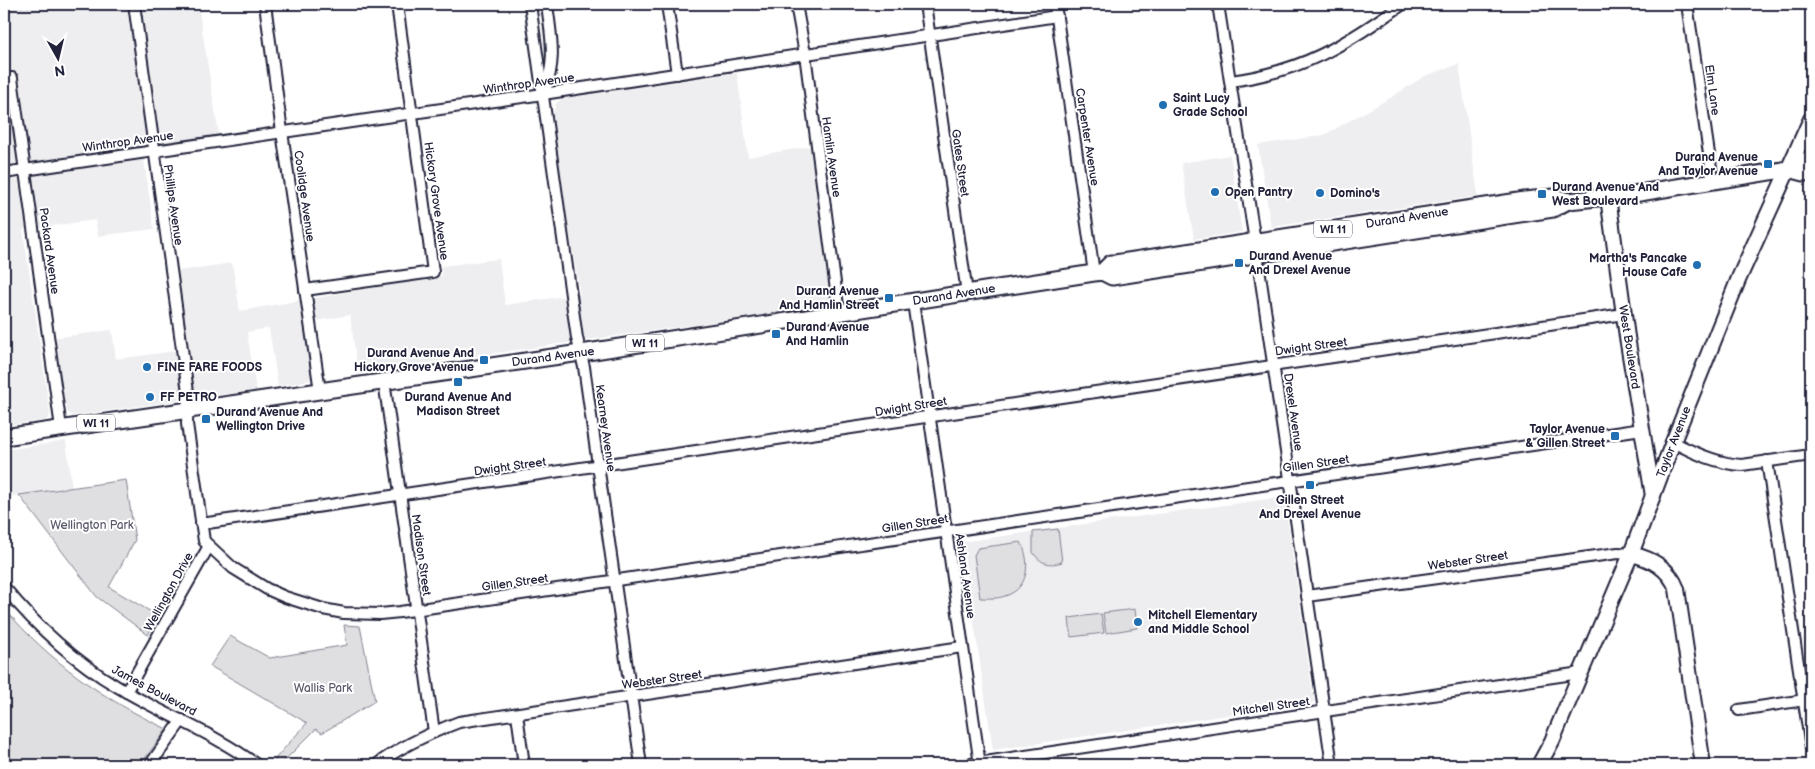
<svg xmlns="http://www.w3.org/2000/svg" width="1815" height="769" viewBox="0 0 1815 769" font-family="'Balsamiq Sans',sans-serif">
<rect width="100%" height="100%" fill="#fff"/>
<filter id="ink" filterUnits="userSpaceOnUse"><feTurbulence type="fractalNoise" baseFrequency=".02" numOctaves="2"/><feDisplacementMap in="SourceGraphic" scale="10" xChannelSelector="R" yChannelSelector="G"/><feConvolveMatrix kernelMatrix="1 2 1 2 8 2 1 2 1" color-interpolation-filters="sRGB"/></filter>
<g filter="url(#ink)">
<!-- built -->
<g fill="#eeeef1">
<polygon points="4,4 198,4 219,136 142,147 154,229 98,236 95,220 23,230 50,413 49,418 46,420 4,426"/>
<polygon points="1459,64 1478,196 1271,227 1258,145 1324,135 1390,98 1425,76"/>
<polygon points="737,73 748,157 812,146 831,277 833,294 830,303 823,306 358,373 350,315 305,323 313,371 313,376 310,380 278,386 269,328 247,332 256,390 202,397 197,394 195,391 178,271 232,263 240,311 442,276 441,266 499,259 505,305 580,294 553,134 552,118 556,103 562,99"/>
<polygon points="1230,155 1242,232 1194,239 1181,163"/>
<polygon points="112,330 116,359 175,351 182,392 179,400 73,416 67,412 53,338"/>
<polygon points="66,441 72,488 4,497 4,450"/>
<polygon points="1284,497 1314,702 993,750 962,542 1128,518"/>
</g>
<!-- green -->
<g fill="#dfdfe2" stroke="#80808e">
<polygon points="126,480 135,540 109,587 158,616 148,635 97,597 19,495"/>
<path d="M1058 529 1062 562C1050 566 1040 564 1033 552V532Z"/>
<path d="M1021 542C1031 562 1029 589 1005 596 998 599 988 598 980 598L974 555 978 548Z"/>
<path d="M4 608C49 661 104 700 167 729L140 765H4Z"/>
<polygon points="1135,609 1137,628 1106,633 1103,613"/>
<polygon points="1101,614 1104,633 1071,637 1069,618"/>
<polygon points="344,625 360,626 375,701 322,733 316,729 280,765 274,760 307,723 210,666 230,636 270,658 347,645"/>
</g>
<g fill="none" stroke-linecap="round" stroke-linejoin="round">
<defs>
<g id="street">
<polyline points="134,4 188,392 187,424 204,541 233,568 267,589 285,597 323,609 344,613 380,614 400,612 1642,429"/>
<polyline points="265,4 282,132 320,391"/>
<polyline points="530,4 577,338 584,367 641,765"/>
<polyline points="667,4 677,74"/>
<polyline points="796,4 805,54 839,313"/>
<polyline points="925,4 967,293"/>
<polyline points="1055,4 1094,273"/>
<polyline points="1218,4 1258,261 1332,765"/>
<polyline points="1687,4 1713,181"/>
<polyline points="12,78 61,428"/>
<path d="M1231 81C1305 71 1343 45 1403 4"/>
<path d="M544 93C557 59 551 38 547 4"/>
<polyline points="4,173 543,94 1057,16"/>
<polyline points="305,290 433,272 397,4"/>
<polyline points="913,302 980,765"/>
<polyline points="384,381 434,732"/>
<path d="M1673 442C1694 453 1718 464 1742 465L1811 455"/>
<polyline points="1767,461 1811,748"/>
<polyline points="201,524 1624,314"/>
<path d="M4 587C36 626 74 661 118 687 164 715 214 733 257 765"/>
<polyline points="1307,596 1618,553 1631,554"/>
<polyline points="126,692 209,546"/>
<polyline points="1739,710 1811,699"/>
<polyline points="517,714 524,765"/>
<polyline points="150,765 182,720"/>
<path d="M376 765C401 746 430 733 459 722L962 647"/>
<polyline points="965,765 1580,673"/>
</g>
<g id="secondary">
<polyline points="1608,197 1627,337 1653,496"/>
<path d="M1631 554C1652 559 1669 568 1677 589L1703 765"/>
<polyline points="1539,765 1552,741 1631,554 1673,442 1739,278 1811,119"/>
</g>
<g id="primary">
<polyline points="1808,127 1811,141"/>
<polyline points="1789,169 1811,158"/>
<polyline points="1102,272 1111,263 1115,263 1525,200 1554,197 1568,201 1627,195 1789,169 1804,173 1811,172"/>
<polyline points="4,437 594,351 1094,273 1102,272 1112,277 1553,209 1568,201"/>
</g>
</defs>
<!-- street casing -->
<use href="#street" stroke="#22223b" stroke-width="14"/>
<!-- secondary casing -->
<use href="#secondary" stroke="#22223b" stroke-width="18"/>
<!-- primary casing -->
<use href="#primary" stroke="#22223b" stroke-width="19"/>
<!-- street -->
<use href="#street" stroke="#fff" stroke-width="10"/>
<!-- secondary -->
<use href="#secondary" stroke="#fff" stroke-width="14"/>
<!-- primary -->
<use href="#primary" stroke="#fff" stroke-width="15"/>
</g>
</g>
<!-- markers -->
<g fill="#1f6fb2" stroke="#fff" stroke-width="2">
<circle cx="1163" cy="105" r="5"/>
<rect x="1763" y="159" width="10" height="10" rx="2.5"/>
<circle cx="1215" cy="192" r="5"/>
<circle cx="1320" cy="193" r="5"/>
<rect x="1537" y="189" width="10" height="10" rx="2.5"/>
<rect x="1234" y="258" width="10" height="10" rx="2.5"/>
<circle cx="1697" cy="265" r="5"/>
<rect x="884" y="293" width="10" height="10" rx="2.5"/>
<rect x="771" y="329" width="10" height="10" rx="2.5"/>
<rect x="479" y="355" width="10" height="10" rx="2.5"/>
<circle cx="147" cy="367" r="5"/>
<rect x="453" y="377" width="10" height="10" rx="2.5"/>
<circle cx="150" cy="397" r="5"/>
<rect x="201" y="414" width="10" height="10" rx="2.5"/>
<rect x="1610" y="431" width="10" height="10" rx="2.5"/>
<rect x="1305" y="480" width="10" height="10" rx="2.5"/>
<circle cx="1138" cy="622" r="5"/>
</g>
<g text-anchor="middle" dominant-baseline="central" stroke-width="4" stroke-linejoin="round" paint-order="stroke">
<!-- shield labels -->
<g fill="#fff" stroke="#646476" stroke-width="1">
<rect x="1314" y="220.5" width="38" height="17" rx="4"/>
<rect x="626" y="334.5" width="38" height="17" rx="4"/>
<rect x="77" y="414.5" width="38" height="17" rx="4"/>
</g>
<g font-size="11" font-weight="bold" fill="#22223b">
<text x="1333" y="229">WI 11</text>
<text x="645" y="343">WI 11</text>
<text x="96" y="423">WI 11</text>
</g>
<!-- street labels -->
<g font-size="12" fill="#22223b" stroke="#fff">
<text transform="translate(529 84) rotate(-8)">Winthrop Avenue</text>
<text transform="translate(1712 90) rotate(82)">Elm Lane</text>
<text transform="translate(1087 137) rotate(81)">Carpenter Avenue</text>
<text transform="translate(128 142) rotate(-8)">Winthrop Avenue</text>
<text transform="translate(831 157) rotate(82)">Hamlin Avenue</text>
<text transform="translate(960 163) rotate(82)">Gates Street</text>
<text transform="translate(304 196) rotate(82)">Coolidge Avenue</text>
<text transform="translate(436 201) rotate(82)">Hickory Grove Avenue</text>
<text transform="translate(173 205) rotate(82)">Phillips Avenue</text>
<text transform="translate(1407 218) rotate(-9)">Durand Avenue</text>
<text transform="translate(49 251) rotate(82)">Packard Avenue</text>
<text transform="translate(954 295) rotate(-9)">Durand Avenue</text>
<text transform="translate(1311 347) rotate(-8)">Dwight Street</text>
<text transform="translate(1629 347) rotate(81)">West Boulevard</text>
<text transform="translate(553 357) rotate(-8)">Durand Avenue</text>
<text transform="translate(911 407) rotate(-9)">Dwight Street</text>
<text transform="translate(1293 412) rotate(82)">Drexel Avenue</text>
<text transform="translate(605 428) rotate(82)">Kearney Avenue</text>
<text transform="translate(1674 442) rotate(-69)">Taylor Avenue</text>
<text transform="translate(1316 464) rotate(-8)">Gillen Street</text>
<text transform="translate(510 467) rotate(-8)">Dwight Street</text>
<text transform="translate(915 524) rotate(-9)">Gillen Street</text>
<text transform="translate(421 555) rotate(82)">Madison Street</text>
<text transform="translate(1468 561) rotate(-8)">Webster Street</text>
<text transform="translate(965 576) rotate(82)">Ashland Avenue</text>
<text transform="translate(515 583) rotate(-8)">Gillen Street</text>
<text transform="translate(169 592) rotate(-61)">Wellington Drive</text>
<text transform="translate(662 680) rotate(-8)">Webster Street</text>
<text transform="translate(154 691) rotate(28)">James Boulevard</text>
<text transform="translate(1271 707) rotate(-8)">Mitchell Street</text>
</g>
<!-- poi labels -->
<g font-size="12" font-weight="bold" fill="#22223b" stroke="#fff" text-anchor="start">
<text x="1173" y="98">Saint Lucy<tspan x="1173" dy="14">Grade School</tspan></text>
<text x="1758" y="157" text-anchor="end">Durand Avenue<tspan x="1758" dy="14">And Taylor Avenue</tspan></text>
<text x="1552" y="187">Durand Avenue And<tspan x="1552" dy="14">West Boulevard</tspan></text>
<text x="1225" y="192">Open Pantry</text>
<text x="1330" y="193">Domino's</text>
<text x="1249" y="256">Durand Avenue<tspan x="1249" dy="14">And Drexel Avenue</tspan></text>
<text x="1687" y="258" text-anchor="end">Martha's Pancake<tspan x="1687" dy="14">House Cafe</tspan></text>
<text x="879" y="291" text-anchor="end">Durand Avenue<tspan x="879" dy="14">And Hamlin Street</tspan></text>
<text x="786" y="327">Durand Avenue<tspan x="786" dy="14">And Hamlin</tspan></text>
<text x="474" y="353" text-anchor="end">Durand Avenue And<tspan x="474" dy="14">Hickory Grove Avenue</tspan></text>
<text x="157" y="367">FINE FARE FOODS</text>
<text x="160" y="397">FF PETRO</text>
<text x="458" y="397" text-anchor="middle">Durand Avenue And<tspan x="458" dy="14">Madison Street</tspan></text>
<text x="216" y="412">Durand Avenue And<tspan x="216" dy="14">Wellington Drive</tspan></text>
<text x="1605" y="429" text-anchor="end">Taylor Avenue<tspan x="1605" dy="14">&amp; Gillen Street</tspan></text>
<text x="1310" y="500" text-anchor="middle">Gillen Street<tspan x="1310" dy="14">And Drexel Avenue</tspan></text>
<text x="1148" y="615">Mitchell Elementary<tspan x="1148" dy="14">and Middle School</tspan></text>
</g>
<!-- park labels -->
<g font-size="12" fill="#5b5b6d" stroke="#fff">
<text x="92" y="525">Wellington Park</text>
<text x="323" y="688">Wallis Park</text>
</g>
</g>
<!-- margin -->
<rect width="1815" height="769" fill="none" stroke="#fff" stroke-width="20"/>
<rect x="10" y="10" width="1795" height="749" fill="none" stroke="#22223b" stroke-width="2" filter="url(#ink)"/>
<!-- north arrow -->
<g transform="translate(58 58) rotate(172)" stroke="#ffffff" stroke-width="4" paint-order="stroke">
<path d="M0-4L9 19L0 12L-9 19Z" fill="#22223b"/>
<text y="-8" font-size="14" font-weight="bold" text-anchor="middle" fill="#22223b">N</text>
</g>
</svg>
